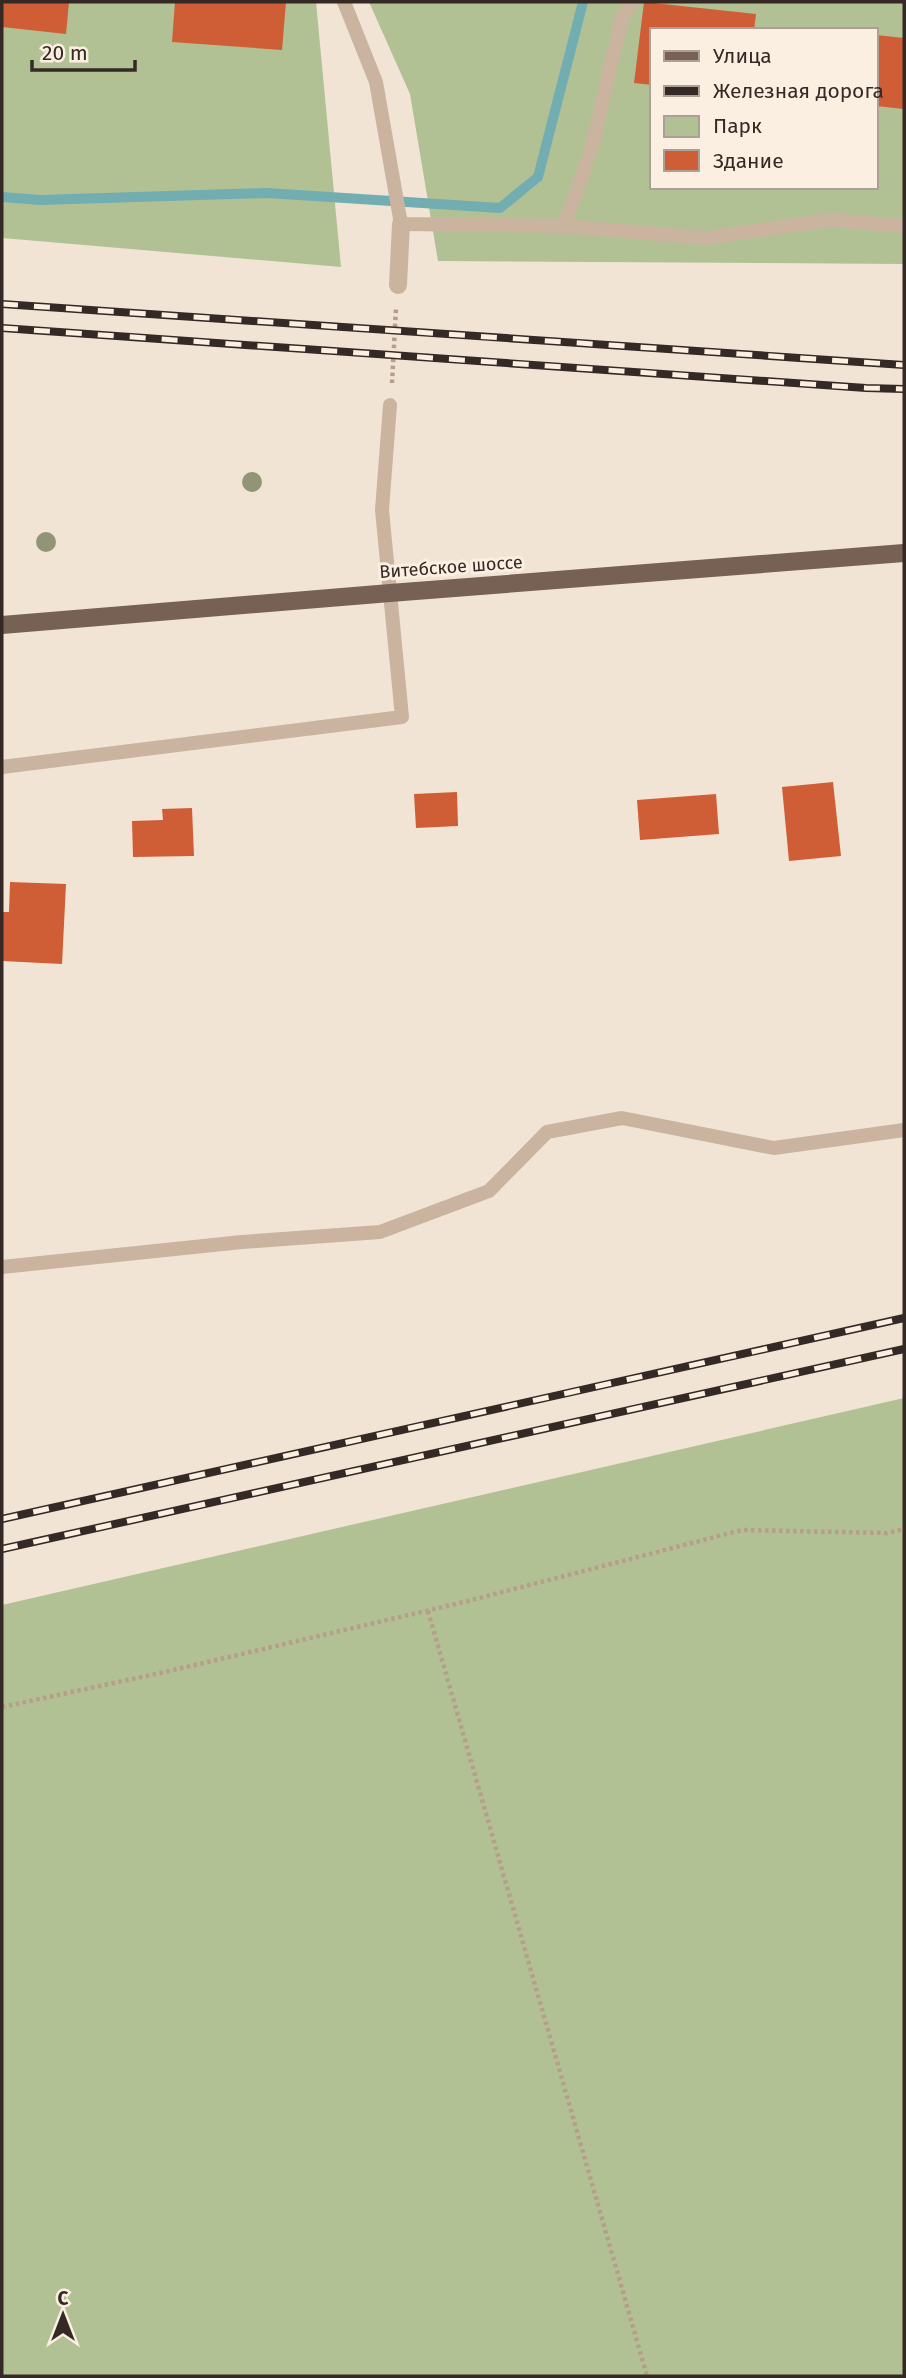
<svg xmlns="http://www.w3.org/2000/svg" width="906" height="2378" viewBox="0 0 906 2378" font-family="'Fira Sans',sans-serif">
<rect width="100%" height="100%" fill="#f2e4d5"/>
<!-- green -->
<g fill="#b2c194" fill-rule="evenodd">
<polygon points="2,2 316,2 341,267 2,238"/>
<path d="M369 2H904V264L438 261 410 94ZM652 30H876V187H652Z"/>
<polygon points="904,1398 904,2376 2,2376 2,1605"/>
</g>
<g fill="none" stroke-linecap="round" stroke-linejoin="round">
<!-- stream -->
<polyline stroke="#72adb1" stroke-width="10" points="2,197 40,200 267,193 500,208 538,177 583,2"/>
</g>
<!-- building -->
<g fill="#cf5d36">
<polygon points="2,2 69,2 66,34 2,27"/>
<polygon points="175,2 286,2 282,50 172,42"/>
<polygon points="644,2 756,14 754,30 652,30 652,85 634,83"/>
<polygon points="876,35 904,38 904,109 876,106"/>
<polygon points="833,782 841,856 789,861 782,787"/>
<polygon points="457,792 458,826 416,828 414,794"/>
<polygon points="716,794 719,834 640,840 637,800"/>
<polygon points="192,808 194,856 133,857 132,821 163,820 162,809"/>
<polygon points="10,882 66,884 62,964 2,961 2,912 9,912"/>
</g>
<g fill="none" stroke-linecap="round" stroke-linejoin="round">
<!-- path -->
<g stroke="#b69e8b" stroke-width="4.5" stroke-dasharray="3.5 3.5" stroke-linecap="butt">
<polyline points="392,383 396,308"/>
<polyline points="428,1611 647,2376"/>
<polyline points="2,1707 165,1672 464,1602 742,1530 887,1533 904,1529"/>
</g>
<!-- service -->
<g stroke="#cab4a0" stroke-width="14">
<polyline points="344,2 376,82 401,224 564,226 706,238 830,220 904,226"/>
<polyline points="564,226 591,150 622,18 632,2"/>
<polyline points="2,767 402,717 382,510 390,405"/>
<polyline points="2,1267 242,1242 380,1232 489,1191 547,1132 622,1118 774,1148 904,1130"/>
</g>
<!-- minor -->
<polyline stroke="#cab4a0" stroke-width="18" points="398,285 401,224"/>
<!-- primary -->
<polyline stroke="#776054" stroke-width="18" points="2,625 390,593 904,553"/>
<defs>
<g id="rail">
<polyline points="2,304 904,365"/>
<polyline points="2,328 866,388 904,389"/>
<polyline points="2,1519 904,1318"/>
<polyline points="2,1549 904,1349"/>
</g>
</defs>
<!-- rail casing -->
<use href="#rail" stroke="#342924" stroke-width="8"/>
<!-- rail -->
<use href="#rail" stroke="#faefe1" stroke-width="5" stroke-dasharray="16" stroke-linecap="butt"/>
</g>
<!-- trees -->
<g fill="#919475">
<circle cx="252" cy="482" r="10"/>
<circle cx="46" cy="542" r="10"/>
</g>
<g text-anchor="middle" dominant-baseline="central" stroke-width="6" stroke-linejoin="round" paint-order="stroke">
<!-- street labels -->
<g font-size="18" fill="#342924" stroke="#faefe1">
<text transform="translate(451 567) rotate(-4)">Витебское шоссе</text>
</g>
</g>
<!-- border -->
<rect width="906" height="2378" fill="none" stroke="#342924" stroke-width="7"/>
<!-- legend -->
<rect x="650" y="28" width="228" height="161" fill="#faefe1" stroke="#aba095" stroke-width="2"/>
<rect x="664" y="51" width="35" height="10" fill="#776054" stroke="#aba095" stroke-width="2"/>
<text x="713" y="63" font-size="21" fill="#342924">Улица</text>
<rect x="664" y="86" width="35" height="10" fill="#342924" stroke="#aba095" stroke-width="2"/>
<text x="713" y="98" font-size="21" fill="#342924">Железная дорога</text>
<rect x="664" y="116" width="35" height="21" fill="#b2c194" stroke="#aba095" stroke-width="2"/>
<text x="713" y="133" font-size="21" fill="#342924">Парк</text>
<rect x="664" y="150" width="35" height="21" fill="#cf5d36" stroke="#aba095" stroke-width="2"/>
<text x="713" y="168" font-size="21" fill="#342924">Здание</text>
<!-- north arrow -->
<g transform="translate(63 2315)" stroke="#faefe1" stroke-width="5" paint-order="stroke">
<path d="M0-5L12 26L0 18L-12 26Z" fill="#342924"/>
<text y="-10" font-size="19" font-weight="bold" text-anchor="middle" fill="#342924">С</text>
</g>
<!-- scale -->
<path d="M32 60v10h103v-10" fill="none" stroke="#342924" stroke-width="3.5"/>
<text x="42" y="60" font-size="21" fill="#342924" stroke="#faefe1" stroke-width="5" paint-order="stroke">20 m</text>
</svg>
